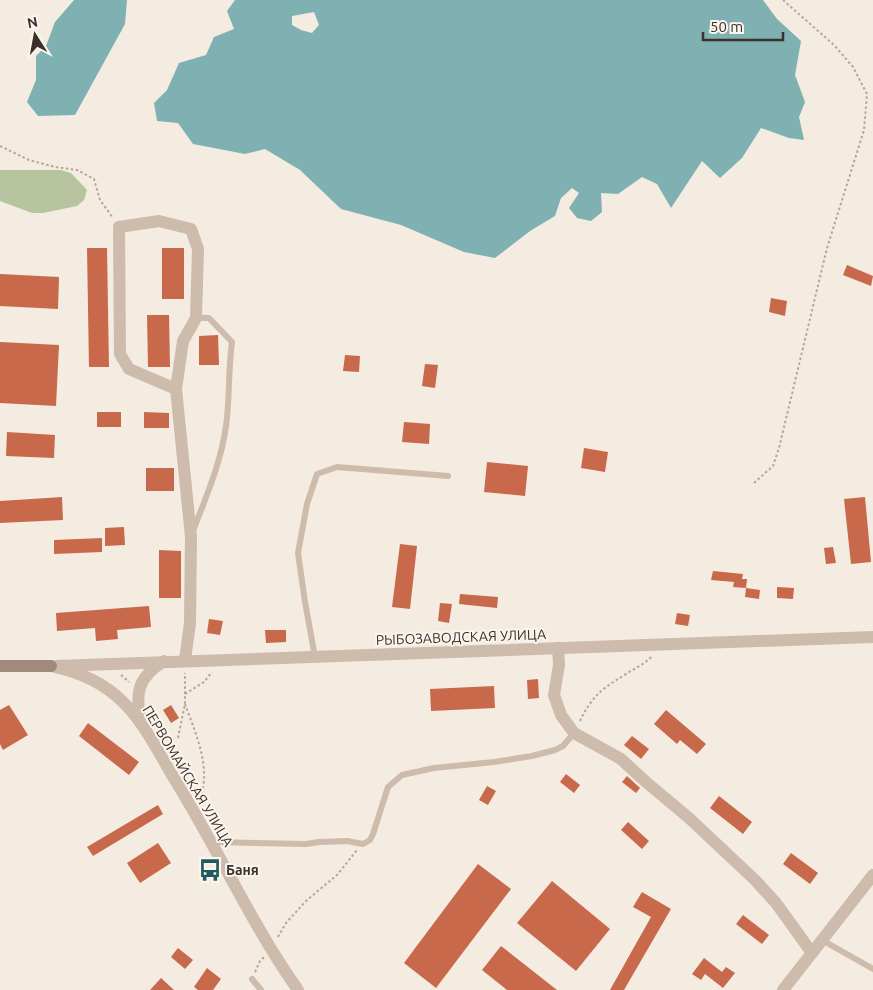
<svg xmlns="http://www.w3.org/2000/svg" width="873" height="990" viewBox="0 0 873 990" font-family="Ubuntu,sans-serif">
<rect width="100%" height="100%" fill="#f4ebe1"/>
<!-- green -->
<polygon fill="#b8c4a0" points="0,170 61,170 71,173 87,190 84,200 77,206 43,213 32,213 0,201"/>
<!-- water -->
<g fill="#7fb0b2" fill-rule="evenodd">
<polygon points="74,0 127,0 125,24 75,115 38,116 27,102 36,80 36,56 46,46 55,22"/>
<path d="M235 0H763L777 19 801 41 795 75 805 102 799 117 804 140 789 138 761 128 742 158 720 178 702 161 671 208 657 184 642 177 618 194 601 193 602 212 591 221 577 218 569 208 579 193 572 188 561 198 555 216 530 231 495 258 464 252 401 225 341 209 300 170 265 149 245 154 193 144 178 123 157 121 154 103 167 90 179 63 206 55 214 37 234 29 227 11ZM314 12 319 25 312 33 301 30 292 25V16Z"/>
</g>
<!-- building -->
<g fill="#c8694b">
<polygon points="87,248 107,248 109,367 89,367"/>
<rect x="162" y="248" width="22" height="51"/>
<polygon points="847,265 873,276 871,286 843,275"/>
<polygon points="0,274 59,277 58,309 0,306"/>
<polygon points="771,298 787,301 785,316 769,312"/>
<polygon points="147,315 169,315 170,367 148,367"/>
<polygon points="218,335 219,365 199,365 199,336"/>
<polygon points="0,342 59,345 56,406 0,403"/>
<polygon points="345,355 360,356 359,372 343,371"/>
<polygon points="425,364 438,365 435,388 422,386"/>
<rect x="97" y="412" width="24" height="15"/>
<polygon points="144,412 169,413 169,428 144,428"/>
<polygon points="404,422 430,424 429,444 402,442"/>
<polygon points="7,432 55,435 54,458 6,456"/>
<polygon points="584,448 608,452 605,472 581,468"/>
<polygon points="487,462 528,466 525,496 484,492"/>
<rect x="146" y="468" width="28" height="23"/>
<polygon points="62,497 63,520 0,523 0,501"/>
<polygon points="865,497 871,562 851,564 844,499"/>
<polygon points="124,527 125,545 105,546 105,528"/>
<polygon points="102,538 102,552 54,554 54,540"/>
<polygon points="400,544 417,546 410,609 392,607"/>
<polygon points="833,547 836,563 826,564 824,548"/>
<polygon points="159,550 181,551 181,598 159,598"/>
<polygon points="713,571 743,574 742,579 747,579 746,588 733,587 734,582 711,580"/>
<polygon points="777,587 794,588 793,599 777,598"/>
<polygon points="746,588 760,590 759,599 745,597"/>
<polygon points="460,594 498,597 497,608 459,604"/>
<polygon points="440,603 452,604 449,623 438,621"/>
<polygon points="149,606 151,627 117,630 118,639 96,641 95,628 57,631 56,613"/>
<polygon points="677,613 690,615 688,626 675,624"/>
<polygon points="209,619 223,621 220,635 207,633"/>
<polygon points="265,630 286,630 286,642 266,643"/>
<polygon points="538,679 539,698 528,699 527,680"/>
<polygon points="494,686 495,708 431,711 430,689"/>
<polygon points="9,705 28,735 3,750 0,744 0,710"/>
<polygon points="171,705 179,718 171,723 163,710"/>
<polygon points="666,710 706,744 697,754 680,740 677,744 654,724"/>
<polygon points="88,723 139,762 129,775 79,736"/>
<polygon points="632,736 649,749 641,759 624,745"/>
<polygon points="566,774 580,785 574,793 560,782"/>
<polygon points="627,776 640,788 636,793 622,782"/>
<polygon points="487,786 496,791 488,805 479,800"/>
<polygon points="719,796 752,822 743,834 710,808"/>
<polygon points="158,805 163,814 93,856 87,847"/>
<polygon points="628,822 649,841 642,849 621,830"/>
<polygon points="158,843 171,863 140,883 127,863"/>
<polygon points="791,853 818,873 810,884 783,864"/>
<polygon points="478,864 511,889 436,988 404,963"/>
<polygon points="552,881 610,929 576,971 517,923"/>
<polygon points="642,892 671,909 624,990 610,990 651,917 633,907"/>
<polygon points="743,915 769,935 762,944 736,924"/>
<polygon points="501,946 557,990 507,990 482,970"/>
<polygon points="178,948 193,960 185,969 171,957"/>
<polygon points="704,958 722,972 726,967 735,973 723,988 705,974 701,980 692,974"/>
<polygon points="207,968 221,979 213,990 198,990 194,987"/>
<polygon points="161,978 174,990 150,990"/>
</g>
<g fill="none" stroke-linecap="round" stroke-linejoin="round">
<!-- path -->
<g stroke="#b9a596" stroke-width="2" stroke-dasharray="2.5 2.5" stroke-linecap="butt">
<polyline points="0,146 29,160 55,167 77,170 94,179 100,200 113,218"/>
<polyline points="754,483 773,466 779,448 827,248 864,130 867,94 853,67 834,45 783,0"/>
<polyline points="121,675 129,682"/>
<polyline points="185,694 204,682 212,672"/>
<path d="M185 704C195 732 212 768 200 798"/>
<polyline points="151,714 157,725"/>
<path d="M580 721C591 698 601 689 623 676 633 669 644 665 652 656"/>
<polyline points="178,738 185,704 185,673"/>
<polyline points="278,937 286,923 307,900 337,875 357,850"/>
<polyline points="255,972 260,961 264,957"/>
</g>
<!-- service -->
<g stroke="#cdbbac" stroke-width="6">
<path d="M193 531C206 497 221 463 226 426 230 398 228 370 232 342L209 318H196"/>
<polyline points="315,657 305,602 298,553 307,504 317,474 337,467 448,476"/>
<polyline points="212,842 306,844 319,842 347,841 363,844 370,840 373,834 388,787 402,775 434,768 494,762 532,756 555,750 563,746 574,733"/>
<polyline points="822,940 873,969"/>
<polyline points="252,979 261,990"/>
</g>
<!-- minor -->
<g stroke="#cdbbac" stroke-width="12">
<polyline points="176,389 183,341 196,318 198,249 191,229 159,221 119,227 120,354 129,369 176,389 191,537 190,623 185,660"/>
<polyline points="558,648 559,665 554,695 561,715 574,733 621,759 646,782 689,818 755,880 776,903 812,953"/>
<polyline points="56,666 873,637"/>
<path d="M141 724C135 693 137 678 164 661"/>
<polyline points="783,990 873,875"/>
</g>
<!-- tertiary -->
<path stroke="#cdbbac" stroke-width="12" d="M51 666C81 673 104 682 126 705 145 725 158 751 172 775 216 845 250 922 298 990"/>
<!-- secondary -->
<polyline stroke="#a18a7d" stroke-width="12" points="0,666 51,666"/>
</g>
<!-- icons -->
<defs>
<symbol id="bus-bare" viewBox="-9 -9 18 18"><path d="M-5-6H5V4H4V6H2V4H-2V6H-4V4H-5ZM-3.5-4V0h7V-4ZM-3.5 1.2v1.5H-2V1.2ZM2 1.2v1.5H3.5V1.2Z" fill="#1f5a5e" stroke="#fbf5ee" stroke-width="2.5" paint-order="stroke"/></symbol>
</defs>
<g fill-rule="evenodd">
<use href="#bus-bare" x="194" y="854" width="32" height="32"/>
</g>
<g text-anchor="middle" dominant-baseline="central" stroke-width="4" stroke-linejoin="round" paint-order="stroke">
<!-- street labels -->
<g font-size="14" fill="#3b302b" stroke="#fbf5ee">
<text transform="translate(461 637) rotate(-2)">РЫБОЗАВОДСКАЯ УЛИЦА</text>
<text transform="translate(188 776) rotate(59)">ПЕРВОМАЙСКАЯ УЛИЦА</text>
</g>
<!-- poi labels -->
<g font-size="14" font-weight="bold" fill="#3b302b" stroke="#fbf5ee" text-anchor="start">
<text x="226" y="870">Баня</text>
</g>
</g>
<!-- north arrow -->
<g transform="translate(35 35) rotate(349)" stroke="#fbf5ee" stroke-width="4" paint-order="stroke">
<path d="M0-4L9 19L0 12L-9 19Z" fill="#3b302b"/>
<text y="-8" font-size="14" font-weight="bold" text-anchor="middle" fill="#3b302b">N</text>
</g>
<!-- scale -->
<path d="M703 32v8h80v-8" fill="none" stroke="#3b302b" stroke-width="2.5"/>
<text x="710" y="32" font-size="15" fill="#3b302b" stroke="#fbf5ee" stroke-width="4" paint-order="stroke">50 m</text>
</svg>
